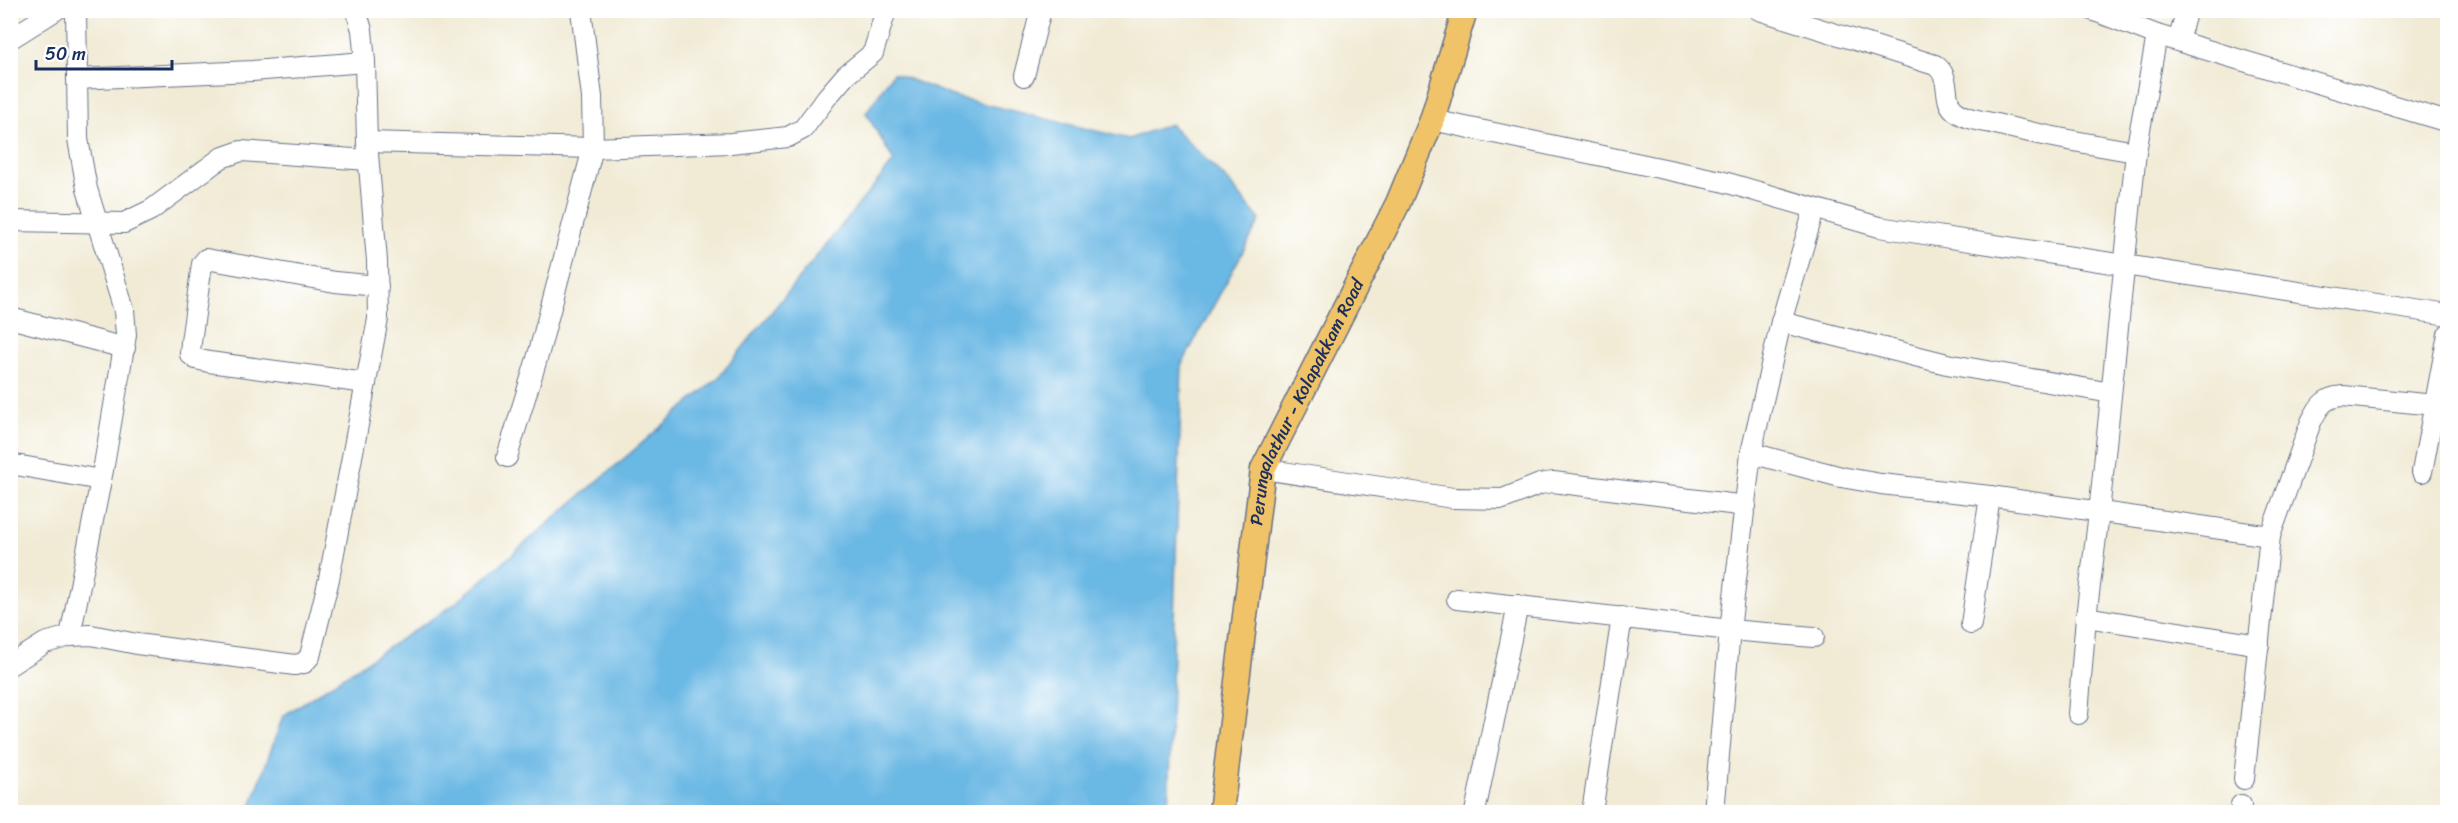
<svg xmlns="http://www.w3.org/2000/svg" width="2458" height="823" viewBox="0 0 2458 823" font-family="Sriracha,sans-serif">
<rect width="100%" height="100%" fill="#fff"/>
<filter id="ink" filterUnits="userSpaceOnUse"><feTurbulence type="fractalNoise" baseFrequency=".0167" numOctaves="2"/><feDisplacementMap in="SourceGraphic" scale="12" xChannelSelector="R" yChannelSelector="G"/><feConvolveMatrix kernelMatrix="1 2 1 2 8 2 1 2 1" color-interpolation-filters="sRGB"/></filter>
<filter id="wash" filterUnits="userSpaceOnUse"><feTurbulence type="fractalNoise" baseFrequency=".008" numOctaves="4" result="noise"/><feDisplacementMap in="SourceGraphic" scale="24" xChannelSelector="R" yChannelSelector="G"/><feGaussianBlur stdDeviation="1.35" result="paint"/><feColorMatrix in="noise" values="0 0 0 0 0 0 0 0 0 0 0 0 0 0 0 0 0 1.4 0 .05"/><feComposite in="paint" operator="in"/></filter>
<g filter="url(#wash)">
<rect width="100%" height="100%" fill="#f1ebd5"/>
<!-- water -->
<polygon fill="#6ab8e4" stroke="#4274a1" stroke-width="1.5" points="893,73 952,96 1129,139 1170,124 1227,180 1260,220 1182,364 1168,812 249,812 283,716 452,606 718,378 894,161 866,113"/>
</g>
<g filter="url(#ink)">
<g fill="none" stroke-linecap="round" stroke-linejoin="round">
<defs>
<g id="minor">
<path d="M1759 10 1935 65C1954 78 1940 102 1957 112 1968 120 1984 121 1996 124 2042 136 2089 144 2136 152"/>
<polyline points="2092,10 2157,35 2448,122"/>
<polyline points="10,39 56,10"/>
<polyline points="2178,41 2187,10"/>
<polyline points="1024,76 1041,10"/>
<polyline points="77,79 252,71 365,62"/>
<polyline points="1432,120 1721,181 1879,227 2448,315"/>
<polyline points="367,142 593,148 731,143 788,137 803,129 827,97 846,75 873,53 886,10"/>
<polyline points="10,221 124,223 151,210 221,158 241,151 368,160"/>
<polyline points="10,318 125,348"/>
<polyline points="1781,322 1947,364 2111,393"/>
<polyline points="366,383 209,362 196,359 190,354 191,342 202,264 206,259 335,282 378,286"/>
<path d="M1751 453 1841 477 1881 484 1990 496 2270 536 2311 422C2319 406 2324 397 2343 396L2435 405"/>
<polyline points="507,457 539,352 593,148 592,97 581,10"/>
<polyline points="10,464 101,480"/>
<polyline points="1263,469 1453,498 1503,499 1540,484 1553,482 1746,506"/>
<polyline points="2422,472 2448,334"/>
<polyline points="1457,599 1730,630 1814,637"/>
<polyline points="2086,617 2259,645"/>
<polyline points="1971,624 1990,496"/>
<polyline points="70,636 104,465 126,335 124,310 87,189 78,139 76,10"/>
<polyline points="10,665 45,643 70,636 91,635 137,644 295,665 304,663 310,656 329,579 378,319 377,261 367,142 365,62 362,30 356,10"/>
<polyline points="2078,714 2086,617 2099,513 2136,152 2157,35"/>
<polyline points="2244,779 2270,536"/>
<polyline points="1475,812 1518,605"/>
<polyline points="1592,812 1622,617"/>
<polyline points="1714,812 1730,630 1751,453 1781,322 1814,210"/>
<polyline points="2240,812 2241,805"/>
</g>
<g id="major">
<path id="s1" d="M1221 812 1263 469 1398 203 1432 120 1465 10"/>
</g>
</defs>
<!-- minor casing -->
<use href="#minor" stroke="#667188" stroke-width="22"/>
<!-- major casing -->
<use href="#major" stroke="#667188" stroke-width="27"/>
<!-- minor -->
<use href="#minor" stroke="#fff" stroke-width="20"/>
<!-- major -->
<use href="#major" stroke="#f1c369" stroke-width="24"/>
</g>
</g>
<g text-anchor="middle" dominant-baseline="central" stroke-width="4.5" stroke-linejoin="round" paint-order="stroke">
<!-- street labels -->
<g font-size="18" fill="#1b2f5e" stroke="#fff">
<text stroke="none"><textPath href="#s1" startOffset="423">Perungalathur - Kolapakkam Road</textPath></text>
</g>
</g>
<!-- margin -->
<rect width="2458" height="823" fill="none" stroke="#fff" stroke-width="36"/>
<!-- scale -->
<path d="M36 60v9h136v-9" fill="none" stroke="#1b2f5e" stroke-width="3"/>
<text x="45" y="60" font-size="18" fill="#1b2f5e" stroke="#ffffff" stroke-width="4.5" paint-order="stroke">50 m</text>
</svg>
